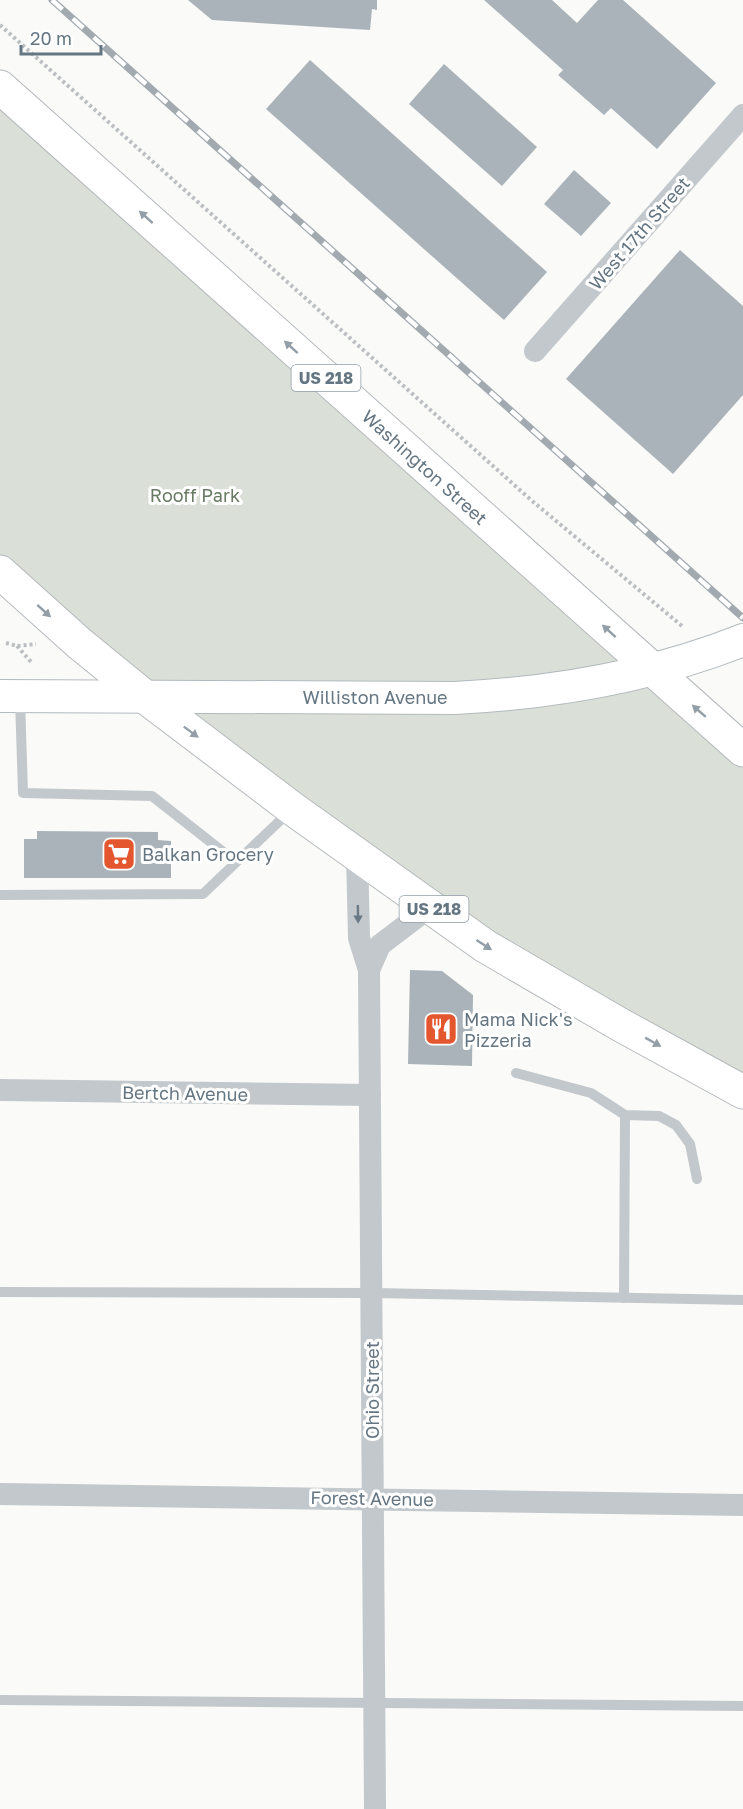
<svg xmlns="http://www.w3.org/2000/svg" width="743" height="1809" viewBox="0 0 743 1809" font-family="'Golos Text',sans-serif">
<rect width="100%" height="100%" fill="#fafaf8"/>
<!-- green -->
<polygon fill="#dadfd7" points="0,73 743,738 743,1094 485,946 0,568"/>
<!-- building -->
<g fill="#aab3b9">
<polygon points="188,0 377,0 377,10 372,9 370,30 212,20"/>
<polygon points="484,0 552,0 577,23 598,0 623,0 716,83 657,149 611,108 604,115 558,75 563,70"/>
<polygon points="310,60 547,272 504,320 266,109"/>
<polygon points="444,64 537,147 502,186 409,104"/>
<polygon points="574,170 611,203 581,236 544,204"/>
<polygon points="680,250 743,306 743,395 673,474 566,379"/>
<polygon points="37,831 158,832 158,840 171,841 171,878 24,878 24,839 37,839"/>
<polygon points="410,970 442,971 473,995 472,1066 408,1064"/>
</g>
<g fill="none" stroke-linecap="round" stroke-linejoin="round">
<defs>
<path id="secondary" d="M0 696 455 698C554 693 650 677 743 640"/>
<g id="trunk">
<polyline points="0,87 743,750"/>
<polyline points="0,572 79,643 144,696 293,809 485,946 619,1024 743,1092"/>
</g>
</defs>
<!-- secondary casing -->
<use href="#secondary" stroke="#b3babf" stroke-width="34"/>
<!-- trunk casing -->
<use href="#trunk" stroke="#b4b9bd" stroke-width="35"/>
<!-- path -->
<g stroke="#bbbfc2" stroke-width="4" stroke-dasharray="3 3" stroke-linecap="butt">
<polyline points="0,25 531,500 682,626"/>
<polyline points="6,643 17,646 36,644"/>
<polyline points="17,646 32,663"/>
</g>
<!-- service -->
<g stroke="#c3c8cc" stroke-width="10">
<polyline points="20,699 23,793 152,796 236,862"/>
<polyline points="0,895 203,894 290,811"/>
<polyline points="516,1073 591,1093 625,1115 659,1116 676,1125 690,1144 697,1179"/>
<polyline points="0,1292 372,1293 743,1300"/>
<polyline points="624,1298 625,1115"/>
<polyline points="0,1700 743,1706"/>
</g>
<!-- minor -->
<g stroke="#c3c8cc" stroke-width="22">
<polyline points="535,351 743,115"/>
<polyline points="357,855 359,938 369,970 375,1809"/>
<polyline points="369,970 380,945 430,907"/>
<polyline points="0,1090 370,1095"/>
<polyline points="0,1494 743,1505"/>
</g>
<!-- secondary -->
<use href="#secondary" stroke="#fff" stroke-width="32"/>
<!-- trunk -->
<use href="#trunk" stroke="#fff" stroke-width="33"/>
<defs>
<polyline id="rail" points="52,0 743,618"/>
</defs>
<!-- rail casing -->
<use href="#rail" stroke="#a2aab0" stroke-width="7"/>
<!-- rail -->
<use href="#rail" stroke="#fff" stroke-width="4.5" stroke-dasharray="14" stroke-linecap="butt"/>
</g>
<!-- one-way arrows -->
<defs><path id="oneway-solid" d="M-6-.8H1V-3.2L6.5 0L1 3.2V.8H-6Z" transform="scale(1.5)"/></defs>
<g fill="#939fa8">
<use href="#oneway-solid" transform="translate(146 217) rotate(-138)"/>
<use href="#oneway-solid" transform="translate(291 347) rotate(-138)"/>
<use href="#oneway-solid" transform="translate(44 611) rotate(42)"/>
<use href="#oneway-solid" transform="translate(609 631) rotate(-138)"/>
<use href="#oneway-solid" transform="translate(699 711) rotate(-139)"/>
<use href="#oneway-solid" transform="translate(191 732) rotate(37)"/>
<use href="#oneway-solid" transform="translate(484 945) rotate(33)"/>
<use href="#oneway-solid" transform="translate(653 1042) rotate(29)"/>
</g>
<use fill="#6a7a87" href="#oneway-solid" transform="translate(358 914) rotate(89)"/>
<!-- icons -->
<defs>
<symbol id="supermarket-square" viewBox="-11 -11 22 22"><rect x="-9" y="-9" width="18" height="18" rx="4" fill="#e4572e" stroke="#fff"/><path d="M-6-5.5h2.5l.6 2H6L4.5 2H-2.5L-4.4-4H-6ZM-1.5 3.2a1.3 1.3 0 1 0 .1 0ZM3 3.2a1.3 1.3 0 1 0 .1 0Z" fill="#fff"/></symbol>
<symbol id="restaurant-square" viewBox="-11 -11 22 22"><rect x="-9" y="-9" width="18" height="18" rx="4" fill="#e4572e" stroke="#fff"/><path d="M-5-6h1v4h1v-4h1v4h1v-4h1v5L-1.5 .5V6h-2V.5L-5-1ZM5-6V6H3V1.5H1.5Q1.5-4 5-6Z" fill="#fff"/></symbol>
</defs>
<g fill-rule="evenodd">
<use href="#supermarket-square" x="100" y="835" width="38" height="38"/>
<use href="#restaurant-square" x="422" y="1010" width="38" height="38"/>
</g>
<g text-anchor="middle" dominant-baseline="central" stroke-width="6" stroke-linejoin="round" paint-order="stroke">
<!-- shield labels -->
<g fill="#fff" stroke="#939fa8" stroke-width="1.5">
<rect x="291.5" y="365" width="69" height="26" rx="4.5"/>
<rect x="399.5" y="896" width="69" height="26" rx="4.5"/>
</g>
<g font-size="16" font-weight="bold" fill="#657683">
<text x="326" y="378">US 218</text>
<text x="434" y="909">US 218</text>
</g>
<!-- street labels -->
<g font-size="18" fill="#657683" stroke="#fff">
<text transform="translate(639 233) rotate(-49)">West 17th Street</text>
<text transform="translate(425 467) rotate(42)">Washington Street</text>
<text x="375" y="697">Williston Avenue</text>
<text transform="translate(185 1093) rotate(1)">Bertch Avenue</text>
<text transform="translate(372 1390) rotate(-90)">Ohio Street</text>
<text transform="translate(372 1498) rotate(1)">Forest Avenue</text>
</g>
<!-- park labels -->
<g font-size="18" fill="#687a64" stroke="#fff">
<text x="195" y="495">Rooff Park</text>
</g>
<!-- poi labels -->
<g font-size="18" fill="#657683" stroke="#fff" text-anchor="start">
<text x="142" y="854">Balkan Grocery</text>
<text x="464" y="1019">Mama Nick's<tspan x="464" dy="21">Pizzeria</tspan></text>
</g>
</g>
<!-- scale -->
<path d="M21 45v9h80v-9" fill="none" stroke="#657683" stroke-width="3"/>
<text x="30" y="45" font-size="18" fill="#657683" stroke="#ffffff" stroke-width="4.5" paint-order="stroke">20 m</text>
</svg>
